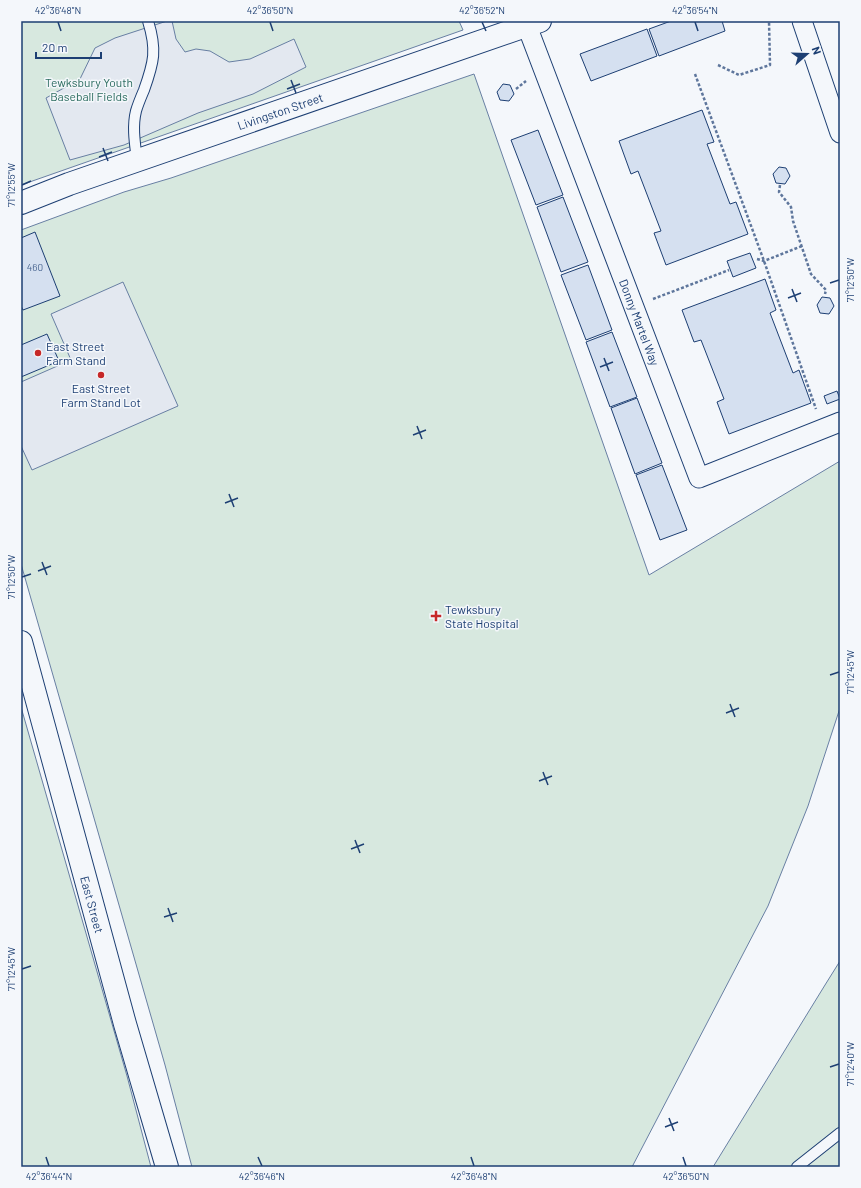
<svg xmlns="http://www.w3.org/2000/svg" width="861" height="1188" viewBox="0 0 861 1188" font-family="Barlow,sans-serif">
<rect width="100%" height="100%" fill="#f4f7fb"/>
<!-- green -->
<g fill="#d7e8df" stroke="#687fa3">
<polygon points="21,21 459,21 463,30 21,185"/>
<polygon points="474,74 649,575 840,461 840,708 808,806 768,906 632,1167 192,1167 165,1065 21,564 21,230 124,192 171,178"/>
<polygon points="21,707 127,1076 151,1167 21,1167"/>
<polygon points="840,961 840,1167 713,1167 825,985"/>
</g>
<!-- parking -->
<g fill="#e3e8f0" stroke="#687fa3">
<polygon points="167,21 172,21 176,39 185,52 196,49 210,51 229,62 250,59 294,39 306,67 253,94 198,113 124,145 70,160 46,98 80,79 95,48 115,38"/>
<polygon points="123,282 178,406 32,470 21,446 21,382 71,360 51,314"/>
</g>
<!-- building -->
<g fill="#d5e0f0" stroke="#1d3f73">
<polygon points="671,21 722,21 725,31 659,56 649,29"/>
<polygon points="647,29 657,56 591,81 580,54"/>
<polygon points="503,84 510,85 514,94 509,101 500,100 497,92"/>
<polygon points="702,110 714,142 707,144 730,204 736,202 748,234 666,265 654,233 661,231 638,171 631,174 619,141"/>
<polygon points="538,130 563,195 536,205 511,140"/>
<polygon points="779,167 786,168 790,176 785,184 776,183 773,174"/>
<polygon points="563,197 588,262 561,272 537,207"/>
<polygon points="35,232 60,296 23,310 21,306 21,238"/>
<polygon points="750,253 756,268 733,277 727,261"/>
<polygon points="588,265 612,330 586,340 561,275"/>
<polygon points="765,279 776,310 770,313 793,373 799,370 811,403 729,434 717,402 724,399 701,340 694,342 682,310"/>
<polygon points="822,297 830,298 834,306 829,314 820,313 817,305"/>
<polygon points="612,332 637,397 610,407 586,342"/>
<polygon points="47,334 59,361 21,377 21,345"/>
<polygon points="837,391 840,399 827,404 824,396"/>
<polygon points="637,398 662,463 635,474 611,408"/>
<polygon points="662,465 687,530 660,540 636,475"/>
</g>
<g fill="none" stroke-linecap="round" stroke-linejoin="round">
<defs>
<g id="service">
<path d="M137 160C135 144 132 127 136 111 138 104 141 97 144 90 154 62 157 50 148 21"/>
<polyline points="797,1167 840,1133"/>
</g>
<g id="minor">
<polyline points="802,21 840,133"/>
<path id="s1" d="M527 26 699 478 840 422"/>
</g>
<g id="tertiary">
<path id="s2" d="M21 203 69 184 540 21"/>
</g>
<g id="secondary">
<path id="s3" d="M21 642 125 1024 167 1167"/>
</g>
</defs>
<!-- service casing -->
<use href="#service" stroke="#1d3f73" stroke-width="12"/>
<!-- minor casing -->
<use href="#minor" stroke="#1d3f73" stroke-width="21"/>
<!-- tertiary casing -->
<use href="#tertiary" stroke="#1d3f73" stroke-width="24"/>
<!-- secondary casing -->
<use href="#secondary" stroke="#1d3f73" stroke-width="24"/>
<!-- path -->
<g stroke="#5e769c" stroke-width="2.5" stroke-dasharray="3 2" stroke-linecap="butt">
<polyline points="718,65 739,75 770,65 769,21"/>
<polyline points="695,74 764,261 816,409"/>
<polyline points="516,89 526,81"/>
<polyline points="780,185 779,192 791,207 793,221 811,274 826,290 825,294"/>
<polyline points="757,259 764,261 802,246"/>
<polyline points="653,299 729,270"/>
</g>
<!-- service -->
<use href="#service" stroke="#f4f7fb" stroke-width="10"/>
<!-- minor -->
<use href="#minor" stroke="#f4f7fb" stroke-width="19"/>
<!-- tertiary -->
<use href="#tertiary" stroke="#f4f7fb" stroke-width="22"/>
<!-- secondary -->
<use href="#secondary" stroke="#f4f7fb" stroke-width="22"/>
</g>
<!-- ticks -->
<path fill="none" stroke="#1d3f73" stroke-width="1.5" d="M58 22 61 31M270 22 273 31M482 22 486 31M695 22 698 31M291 80 296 93M287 89 300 84M103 148 108 161M99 157 112 152M22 185 31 181M830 283 839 280M792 289 797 302M788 298 801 293M604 358 609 371M600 367 613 362M417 426 422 439M413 435 426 430M229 494 234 507M225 503 238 498M42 562 47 575M38 571 51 566M22 577 31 574M830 675 839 672M730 704 735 717M726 713 739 708M543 772 548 785M539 781 552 776M355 840 360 853M351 849 364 844M168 908 173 922M164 917 177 913M22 969 31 966M830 1067 839 1064M669 1118 674 1131M665 1127 678 1122M46 1157 49 1166M258 1157 262 1166M471 1157 474 1166M683 1157 686 1166"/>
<!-- markers -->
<g fill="#c62828" stroke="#f4f7fb" stroke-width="1.5">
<circle cx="38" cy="353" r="4"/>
<circle cx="101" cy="375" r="4"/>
<path d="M434 610h4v4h4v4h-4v4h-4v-4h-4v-4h4z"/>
</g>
<g text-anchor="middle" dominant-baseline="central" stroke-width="3" stroke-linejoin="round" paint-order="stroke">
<!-- number labels -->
<g font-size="10" fill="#4b6792">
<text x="35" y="267">460</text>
</g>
<!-- park labels -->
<g font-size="12" fill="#2c6c60" stroke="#f4f7fb">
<text x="89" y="82">Tewksbury Youth<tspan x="89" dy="14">Baseball Fields</tspan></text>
</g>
<!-- street labels -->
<g font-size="12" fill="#1d3f73" stroke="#f4f7fb">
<text stroke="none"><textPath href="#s2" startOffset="275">Livingston Street</textPath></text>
<text stroke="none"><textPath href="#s1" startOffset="317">Donny Martel Way</textPath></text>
<text stroke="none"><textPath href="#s3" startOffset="272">East Street</textPath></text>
</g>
<!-- poi labels -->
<g font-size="12" fill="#1d3f73" stroke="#f4f7fb" text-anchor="start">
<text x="46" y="346">East Street<tspan x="46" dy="14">Farm Stand</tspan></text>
<text x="101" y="388" text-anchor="middle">East Street<tspan x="101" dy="14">Farm Stand Lot</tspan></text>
<text x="445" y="609">Tewksbury<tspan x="445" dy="14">State Hospital</tspan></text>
</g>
</g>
<!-- border -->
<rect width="861" height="1188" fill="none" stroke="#f4f7fb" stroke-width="44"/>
<!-- north arrow -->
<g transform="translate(807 54) rotate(70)" stroke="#f4f7fb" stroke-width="3" paint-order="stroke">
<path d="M0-3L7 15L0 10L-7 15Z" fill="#1d3f73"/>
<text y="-6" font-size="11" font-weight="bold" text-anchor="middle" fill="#1d3f73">N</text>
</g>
<!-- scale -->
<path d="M36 52v6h65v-6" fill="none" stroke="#1d3f73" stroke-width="2"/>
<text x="42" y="52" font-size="12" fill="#1d3f73" stroke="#f4f7fb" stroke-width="3" paint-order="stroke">20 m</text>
<rect x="22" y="22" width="817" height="1144" fill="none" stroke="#1d3f73" stroke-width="1.5"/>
<g font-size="10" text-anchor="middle" fill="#1d3f73">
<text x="58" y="14">42°36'48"N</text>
<text x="270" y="14">42°36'50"N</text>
<text x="482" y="14">42°36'52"N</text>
<text x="695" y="14">42°36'54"N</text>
<text transform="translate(11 185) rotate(-90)" y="4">71°12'55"W</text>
<text transform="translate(850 280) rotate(-90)" y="4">71°12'50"W</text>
<text transform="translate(11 577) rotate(-90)" y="4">71°12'50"W</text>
<text transform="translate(850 672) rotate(-90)" y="4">71°12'45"W</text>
<text transform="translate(11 969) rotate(-90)" y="4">71°12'45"W</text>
<text transform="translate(850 1064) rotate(-90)" y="4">71°12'40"W</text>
<text x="49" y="1180">42°36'44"N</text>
<text x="262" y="1180">42°36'46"N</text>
<text x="474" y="1180">42°36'48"N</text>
<text x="686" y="1180">42°36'50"N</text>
</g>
</svg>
